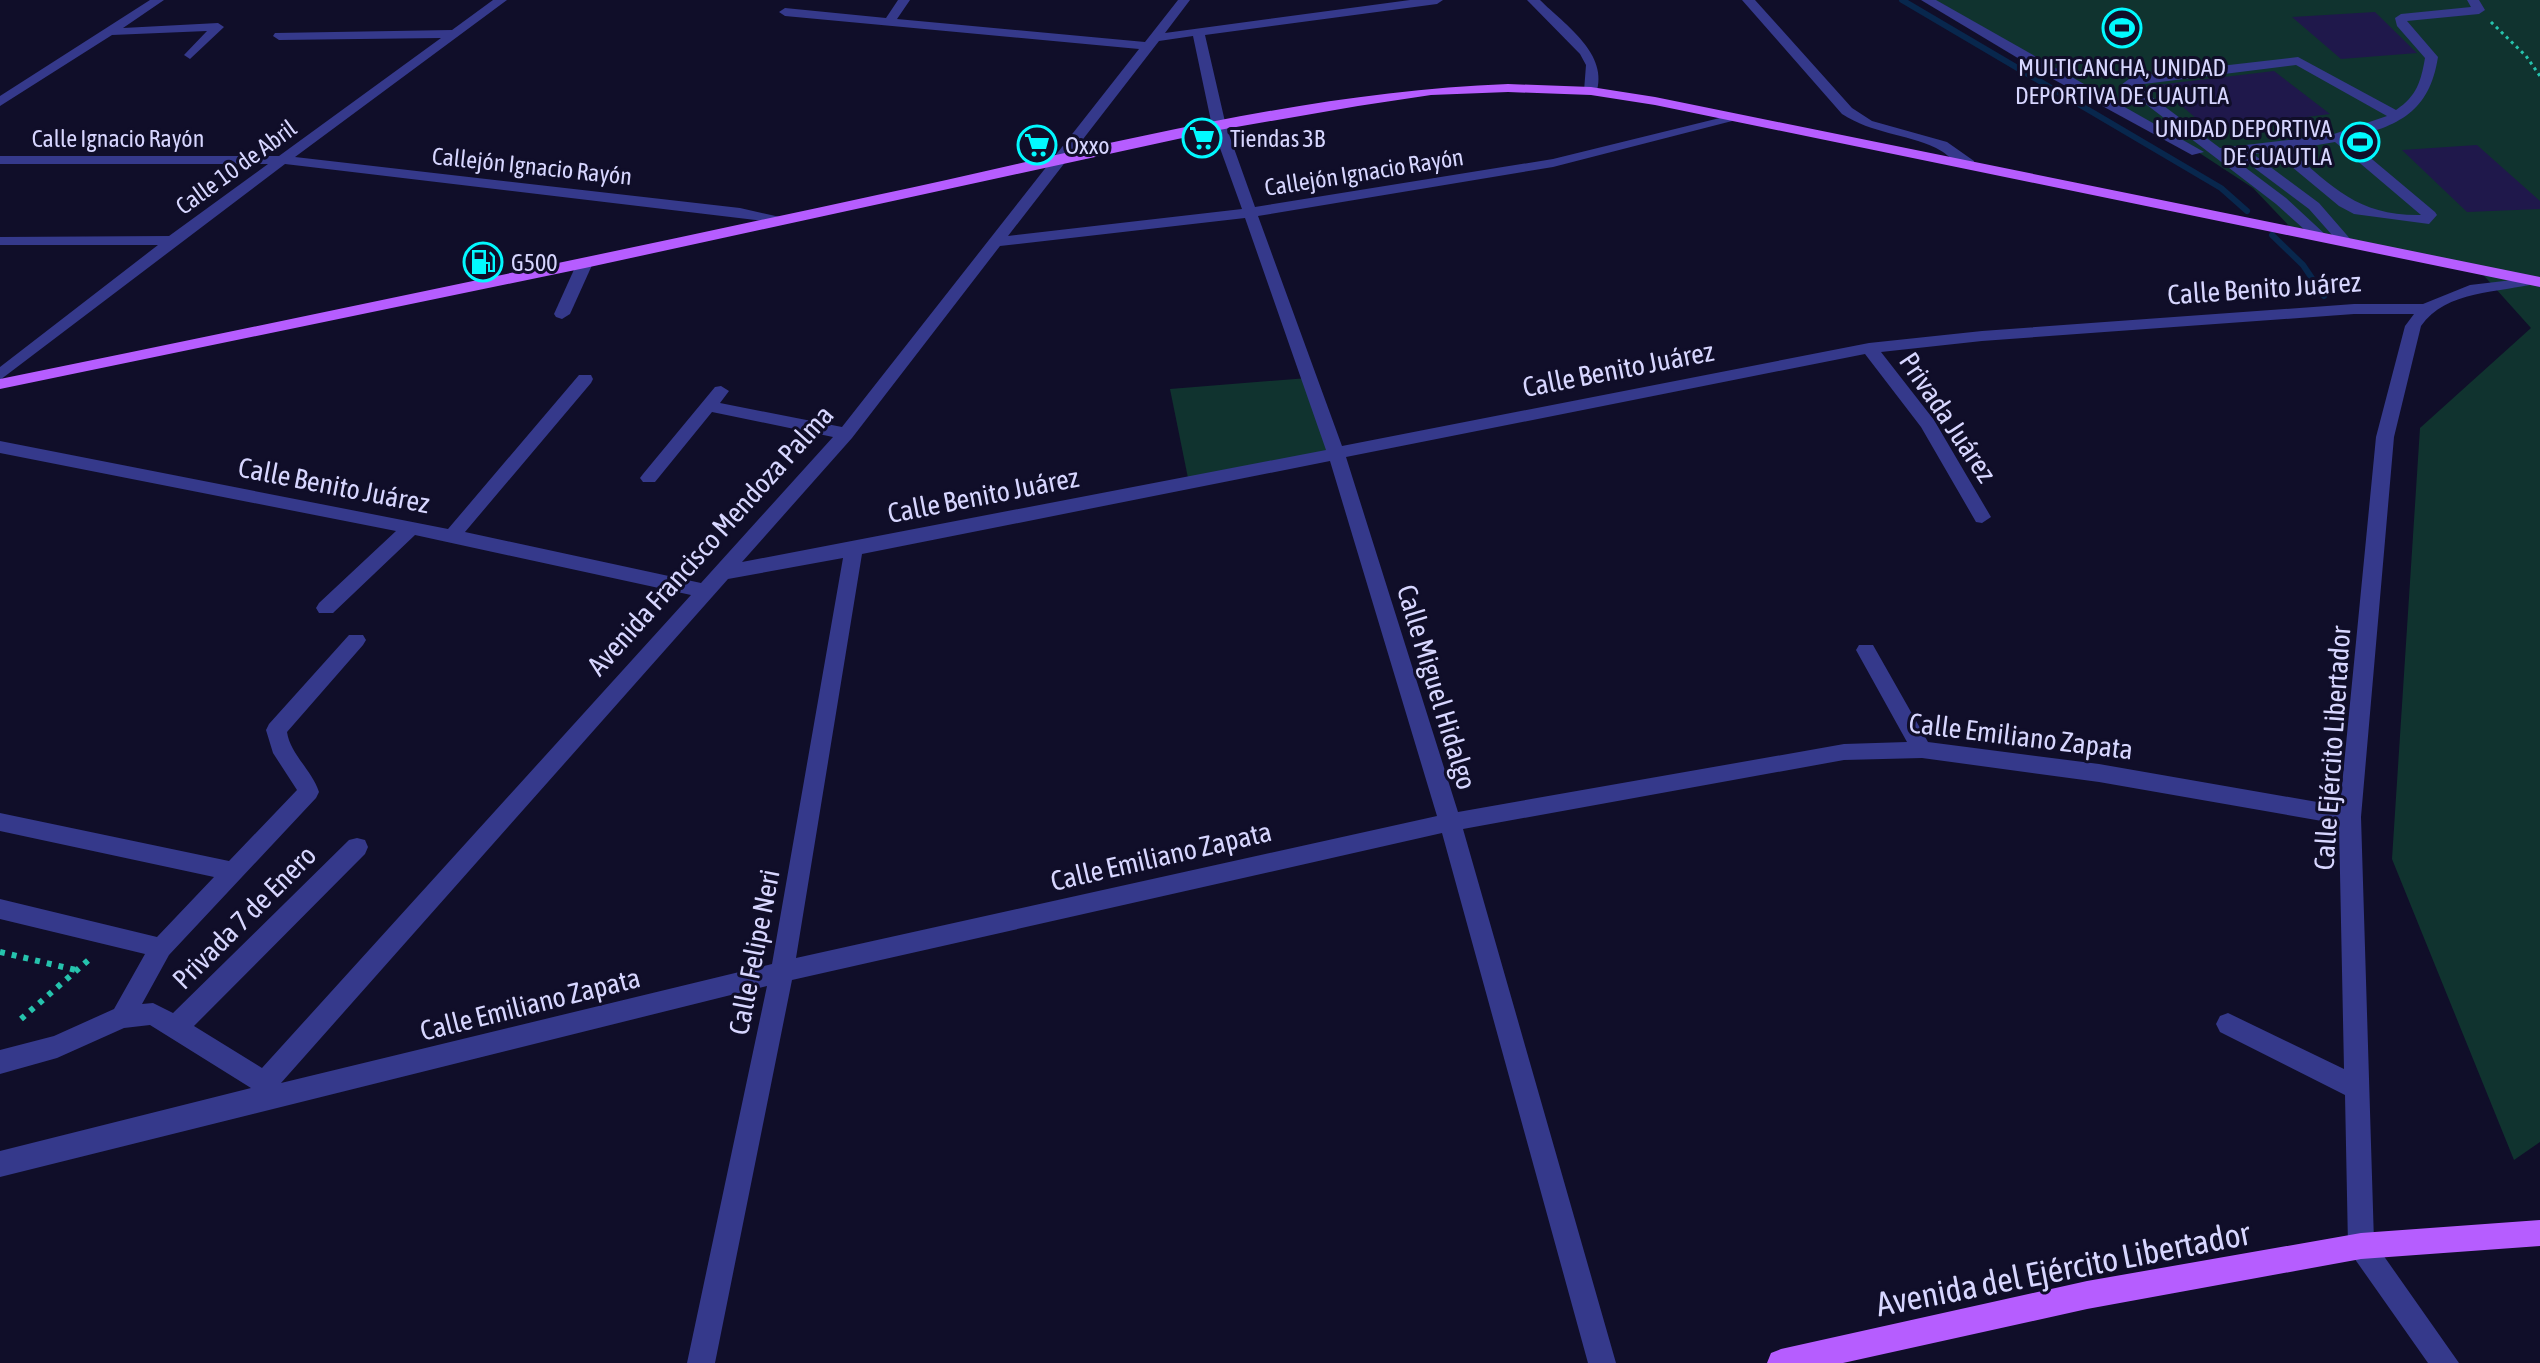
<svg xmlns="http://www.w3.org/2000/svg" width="2540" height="1363" viewBox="0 0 2540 1363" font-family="'Asap Condensed',sans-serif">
<rect width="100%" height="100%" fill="#100e29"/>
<!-- green -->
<g fill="#10332f">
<polygon points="1927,0 2540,0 2540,1142 2514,1160 2392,859 2420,428 2531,328 2478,269 2293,230 2253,188 2201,154 2056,75"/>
<polygon points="1308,378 1336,453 1189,483 1170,389"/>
</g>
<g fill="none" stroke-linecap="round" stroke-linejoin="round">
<!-- stream -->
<g stroke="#08274d" stroke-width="6">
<polyline points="1902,0 2221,188 2247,211"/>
<polyline points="2272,235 2303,265 2324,296"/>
</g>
</g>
<!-- building -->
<g fill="#1f184b">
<polygon points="2375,12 2417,53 2341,59 2292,17"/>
<polygon points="2274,71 2330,114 2210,130 2157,85"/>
<polygon points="2477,145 2540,201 2540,209 2467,212 2402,150"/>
</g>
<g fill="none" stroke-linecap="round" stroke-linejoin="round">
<!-- path-far1 -->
<polyline stroke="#26c3ad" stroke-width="3" stroke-dasharray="3 4" stroke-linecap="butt" points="2491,22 2526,56 2540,76"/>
<!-- path -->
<g stroke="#26c3ad" stroke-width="6" stroke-dasharray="5 7" stroke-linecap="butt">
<polyline points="0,952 76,970"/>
<polyline points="21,1019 93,956"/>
</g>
<!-- minor -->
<g fill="#35398b" fill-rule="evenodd">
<polygon points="150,0 164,0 123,28 218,23 224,27 190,59 184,55 207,31 112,35 0,106 0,96"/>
<polygon points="493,0 507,0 295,157 740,208 780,217 780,223 285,164 0,380 0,367 158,245 0,245 0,237 169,236 268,164 0,164 0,156 279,156 441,38 279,40 273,36 275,33 452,30"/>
<path d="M898 0H910L897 19 1145 42 1178 0H1190L1165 33 1410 0H1443L1437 4 1205 35 1226 126 1255 207 1553 159 1736 114V120L1553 167 1258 216 1342 446 1869 343 1982 331 2354 304H2423L2470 285 2538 277V283C2499 293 2446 290 2421 326L2394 437 2361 817 2374 1242 2459 1363H2428L2352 1255 2348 1246 2345 1095 2220 1032 2216 1024 2220 1016 2228 1013 2344 1069 2339 824 2099 782 1922 758 1844 760 1463 829 1616 1363H1588L1442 833 792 980 715 1363H687L767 986 0 1177V1151L251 1088 150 1025 124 1028 57 1058 0 1074V1050L54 1036 114 1009 145 954 0 919V899L157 937 214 877 0 831V813L229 861 297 790 273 753 266 730 269 724 349 635H363L366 640 363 645 287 732C290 754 312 770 319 792L316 798 169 955 142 1004 153 1003 173 1013 349 840 357 838 365 840 368 847 365 854 194 1026 262 1068 691 595 415 535 333 613H319L316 608 319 603 396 531 0 453V441L448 529 579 375H591L593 379 591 383 465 532 701 583 833 437 712 412 655 482H643L640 478 643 474 715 387 721 386 729 391 720 403 842 427 1139 49 785 16 779 12 785 8 886 18ZM1193 36 1212 126 1242 209 1008 236 1159 41ZM1245 218 1326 450 742 562 852 438 1000 246ZM2354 314H2414L2405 326 2376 437 2340 806 2099 764 1928 742 1873 645H1859L1856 650 1907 742 1844 744 1458 812 1346 457 1865 354 1921 427 1976 522 1982 523 1991 517 1934 420 1881 352 1982 341ZM1330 461 1437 816 796 958 862 554ZM843 558 772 964 281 1083 728 579Z"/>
<path d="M1527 0H1540C1565 25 1610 54 1596 94L1584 91 1586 65 1580 54Z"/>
<path d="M1742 0H1755L1852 108 1872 121 1947 142 1974 161V167C1959 169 1949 154 1936 148 1904 133 1873 134 1842 114Z"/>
<polygon points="1921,0 1936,0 2204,152 2192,155 2051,78"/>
<path d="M2467 0H2479L2485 10 2479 14 2407 21 2438 57C2429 113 2399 125 2348 139L2435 212 2437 215 2429 224 2354 214 2339 206 2274 152 2253 154 2319 203 2352 241 2345 245 2340 244 2309 209 2237 155 2230 156 2286 198 2327 236 2325 239H2315L2276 204 2121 85 2133 76 2298 57 2396 110C2417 96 2421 81 2425 58L2397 26 2395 18 2401 14 2471 7ZM2296 65 2387 116 2331 135 2220 148 2136 85ZM2335 142 2421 215C2358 216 2335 188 2289 150Z"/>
<polygon points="585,258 593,263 570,314 562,319 556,317 554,314 577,263"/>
</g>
<!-- major -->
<g fill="#b65dff" fill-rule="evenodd">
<path d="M1508 84 1591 87 1655 97 2540 277V287L1655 105 1591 95 1508 92 1431 95 1358 106 1219 130 585 268 0 389V379C293 319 585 258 877 195 1085 151 1295 92 1508 84Z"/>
<polygon points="2540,1220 2540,1246 2361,1259 2087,1309 1843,1363 1767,1363 1771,1353 1781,1349 2087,1281 2361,1233"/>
</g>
</g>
<!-- icons -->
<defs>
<symbol id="stadium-ring" viewBox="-11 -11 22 22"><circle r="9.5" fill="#100e29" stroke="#02f9ff" stroke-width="1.5"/><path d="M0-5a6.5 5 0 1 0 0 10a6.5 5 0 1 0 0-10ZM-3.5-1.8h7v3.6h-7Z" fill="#02f9ff"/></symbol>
<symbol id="supermarket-ring" viewBox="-11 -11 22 22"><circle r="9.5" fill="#100e29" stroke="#02f9ff" stroke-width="1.5"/><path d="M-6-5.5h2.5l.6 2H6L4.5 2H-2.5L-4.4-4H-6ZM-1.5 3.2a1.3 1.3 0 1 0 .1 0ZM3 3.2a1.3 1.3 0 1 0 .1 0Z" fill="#02f9ff"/></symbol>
<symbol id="fuel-ring" viewBox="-11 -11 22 22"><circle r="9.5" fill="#100e29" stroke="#02f9ff" stroke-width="1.5"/><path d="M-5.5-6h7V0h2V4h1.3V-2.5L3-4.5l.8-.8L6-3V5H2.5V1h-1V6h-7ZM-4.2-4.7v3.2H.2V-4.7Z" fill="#02f9ff"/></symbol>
</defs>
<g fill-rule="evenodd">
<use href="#stadium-ring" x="2100" y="6" width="44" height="44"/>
<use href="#supermarket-ring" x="1180" y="116" width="44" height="44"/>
<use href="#stadium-ring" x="2338" y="120" width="44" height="44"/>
<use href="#supermarket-ring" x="1015" y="123" width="44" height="44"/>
<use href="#fuel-ring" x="461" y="240" width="44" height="44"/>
</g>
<g text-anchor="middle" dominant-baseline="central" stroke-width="6" stroke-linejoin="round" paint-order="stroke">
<!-- far-poi labels -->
<g font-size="24" fill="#d7d6ff" stroke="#100e29" text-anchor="start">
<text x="2122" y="67" text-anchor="middle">MULTICANCHA, UNIDAD<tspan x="2122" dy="28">DEPORTIVA DE CUAUTLA</tspan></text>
<text x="2332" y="128" text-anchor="end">UNIDAD DEPORTIVA<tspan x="2332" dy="28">DE CUAUTLA</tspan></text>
<text x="1230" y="138">Tiendas 3B</text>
<text x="1065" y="145">Oxxo</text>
<text x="511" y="262">G500</text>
</g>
<!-- far-street labels -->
<g font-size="24" fill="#d7d6ff" stroke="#100e29">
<text x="118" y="138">Calle Ignacio Rayón</text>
<text transform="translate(532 166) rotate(6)">Callejón Ignacio Rayón</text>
<text transform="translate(236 167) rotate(-36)">Calle 10 de Abril</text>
<text transform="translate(1364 172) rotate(-9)">Callejón Ignacio Rayón</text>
</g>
<!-- street labels -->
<g font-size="28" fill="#d7d6ff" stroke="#100e29">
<text transform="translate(2264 288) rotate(-4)">Calle Benito Juárez</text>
<text transform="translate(1618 369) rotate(-11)">Calle Benito Juárez</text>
<text transform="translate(1948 417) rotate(56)">Privada Juárez</text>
<text transform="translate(334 485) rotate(11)">Calle Benito Juárez</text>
<text transform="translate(983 495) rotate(-11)">Calle Benito Juárez</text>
<text transform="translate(710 540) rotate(-48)">Avenida Francisco Mendoza Palma</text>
<text transform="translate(1437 687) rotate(73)">Calle Miguel Hidalgo</text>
<text transform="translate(2021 736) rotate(7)">Calle Emiliano Zapata</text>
<text transform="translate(2332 748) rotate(-86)">Calle Ejército Libertador</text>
<text transform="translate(1161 856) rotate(-13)">Calle Emiliano Zapata</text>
<text transform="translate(244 917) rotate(-45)">Privada 7 de Enero</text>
<text transform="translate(754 952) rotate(-79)">Calle Felipe Neri</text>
<text transform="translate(530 1004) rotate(-14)">Calle Emiliano Zapata</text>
</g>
<!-- near-street labels -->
<g font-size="34" fill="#d7d6ff" stroke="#100e29">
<text transform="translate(2063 1268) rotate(-11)">Avenida del Ejército Libertador</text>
</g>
</g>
</svg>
